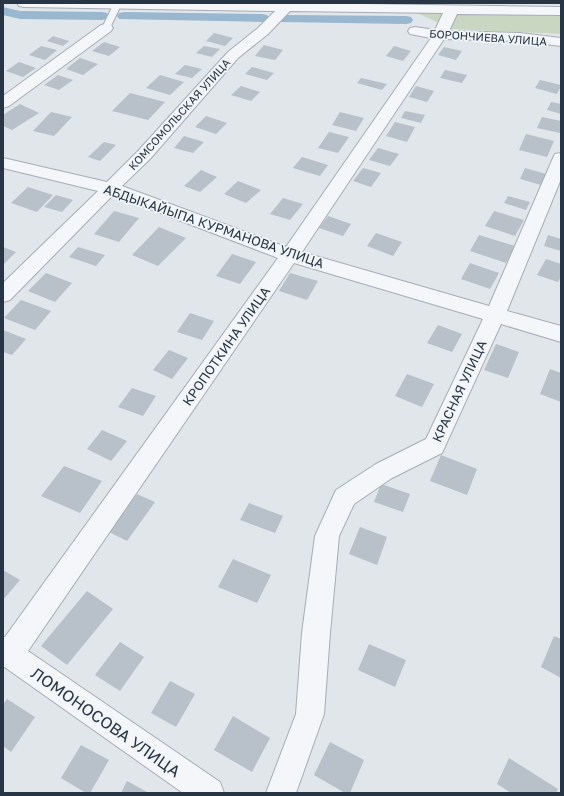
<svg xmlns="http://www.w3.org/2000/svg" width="564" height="796" viewBox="0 0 564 796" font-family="'Golos Text',sans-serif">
<rect width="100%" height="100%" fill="#e1e6eb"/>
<!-- green -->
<polygon fill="#c9d6c1" points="415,12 561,16 561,34 452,29"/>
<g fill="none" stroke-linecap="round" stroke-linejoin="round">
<!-- canal -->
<g fill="#99b8cf" fill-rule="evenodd">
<polygon points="3,7 20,11 102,12 107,13 109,16 107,19 102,20 20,19 3,15"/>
<polygon points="124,12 262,14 267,15 269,18 267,21 262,22 119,19 117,16 119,13"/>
<polygon points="285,15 406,16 411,17 413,20 411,23 406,24 280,22 278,19 280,16"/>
</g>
</g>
<!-- building -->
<g fill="#b8c0ca">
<polygon points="214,33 233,38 225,46 206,41"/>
<polygon points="53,36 69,41 63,46 47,41"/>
<polygon points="104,42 120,47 109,56 92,51"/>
<polygon points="264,45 283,50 275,60 255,56"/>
<polygon points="41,46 57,50 45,60 29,55"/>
<polygon points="204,46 220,49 212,57 196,53"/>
<polygon points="394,46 411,51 403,61 386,56"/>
<polygon points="444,47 462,51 456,60 438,55"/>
<polygon points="80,58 98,64 83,75 66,69"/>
<polygon points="19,62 36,68 23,77 6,71"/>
<polygon points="185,65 202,69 192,78 175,74"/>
<polygon points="252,67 274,73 267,80 245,74"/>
<polygon points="445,70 467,75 462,83 440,78"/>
<polygon points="58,75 73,80 59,90 44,85"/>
<polygon points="160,75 184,82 170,95 146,88"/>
<polygon points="361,78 387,84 382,90 357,83"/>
<polygon points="540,80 561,85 561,86 557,94 535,88"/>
<polygon points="241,86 260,92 251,101 231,95"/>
<polygon points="416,86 434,91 427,102 409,97"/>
<polygon points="130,93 165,102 148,120 112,111"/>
<polygon points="551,102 561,104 561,114 547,110"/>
<polygon points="20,104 39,113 12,130 3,126 3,115"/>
<polygon points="405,111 425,115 421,123 401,118"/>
<polygon points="51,112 72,117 54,136 33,131"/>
<polygon points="340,112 364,118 356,131 332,125"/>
<polygon points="206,116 227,123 216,134 195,127"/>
<polygon points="542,117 561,121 560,133 537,128"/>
<polygon points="395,122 415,127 407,142 386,136"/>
<polygon points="329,132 349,137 338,153 318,148"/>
<polygon points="526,134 554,141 547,157 519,150"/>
<polygon points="184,136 204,142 193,153 174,148"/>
<polygon points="104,142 116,145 100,161 88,157"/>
<polygon points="378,148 399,154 390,166 369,160"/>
<polygon points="302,157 328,165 320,176 293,168"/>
<polygon points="363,168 381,173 371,187 353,181"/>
<polygon points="525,168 546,174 541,185 520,179"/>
<polygon points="201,170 217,177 200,192 184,186"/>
<polygon points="238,181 261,190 246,203 224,194"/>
<polygon points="28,187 53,195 37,212 11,203"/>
<polygon points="56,195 73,200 62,212 44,207"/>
<polygon points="508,196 530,202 526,210 504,203"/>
<polygon points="283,198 303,204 290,220 270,214"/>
<polygon points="114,211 139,218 119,242 94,234"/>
<polygon points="494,211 524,220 515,236 485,226"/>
<polygon points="328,216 351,224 343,236 319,228"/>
<polygon points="159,227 186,238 158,266 132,255"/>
<polygon points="376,233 402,242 393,256 367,246"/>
<polygon points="479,235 515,246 506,263 470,251"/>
<polygon points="548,235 561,239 561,251 544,246"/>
<polygon points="3,247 16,252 3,265"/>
<polygon points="78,247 105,255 96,266 69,257"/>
<polygon points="232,254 256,262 240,284 216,276"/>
<polygon points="546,259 561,264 561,277 558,282 537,275"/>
<polygon points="470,263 499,273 490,289 461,279"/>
<polygon points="46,273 72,283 55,302 28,291"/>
<polygon points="290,273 318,281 307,300 279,291"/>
<polygon points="21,300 51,311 35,330 4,318"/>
<polygon points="190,313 214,321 202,340 177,332"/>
<polygon points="438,325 462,334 452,352 427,343"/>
<polygon points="3,330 26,339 12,355 3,352"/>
<polygon points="496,344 519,352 508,378 484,370"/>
<polygon points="169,350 188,358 172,379 153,370"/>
<polygon points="550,369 561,373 561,402 540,394"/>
<polygon points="407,374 434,384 422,407 395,396"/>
<polygon points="132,388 156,396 143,416 118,407"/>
<polygon points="102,430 127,441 111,461 87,449"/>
<polygon points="441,455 477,469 467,495 430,481"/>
<polygon points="64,466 102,481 80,513 41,496"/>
<polygon points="381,484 410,494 403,512 374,502"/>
<polygon points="137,494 155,502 127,541 109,532"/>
<polygon points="249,503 283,516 275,533 240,520"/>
<polygon points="360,527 387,537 377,565 349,554"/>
<polygon points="233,559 271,575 257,603 218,587"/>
<polygon points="3,570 20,580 3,600"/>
<polygon points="87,591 113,609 67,665 41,646"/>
<polygon points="554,636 561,639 561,678 541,667"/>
<polygon points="120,642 144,657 120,691 95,675"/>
<polygon points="369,644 406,660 395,687 358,670"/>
<polygon points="170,681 195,694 176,727 151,713"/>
<polygon points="7,699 35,717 11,752 3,746 3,705"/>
<polygon points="233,716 270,738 252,772 214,750"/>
<polygon points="330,742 364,760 350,793 345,793 314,775"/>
<polygon points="81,745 109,760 90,793 86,793 61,778"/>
<polygon points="509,758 558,789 556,793 511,793 497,784"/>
<polygon points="127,781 149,793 121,793"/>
</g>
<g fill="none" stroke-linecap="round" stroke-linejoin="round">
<defs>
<polygon id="service" points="114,3 122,3 109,30 103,30 102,28"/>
<g id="minor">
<path d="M17 3H297L561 7V15L457 14 449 31 520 33 561 38V46L520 41 444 39 302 252 489 306 553 158 555 154 561 153V179L507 311 561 326V342L501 324 442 453 392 478 354 504 339 536 330 633 324 714 296 793H266L296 714 302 633 315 536 336 490 376 464 426 439 483 319 294 263 28 651 220 782 224 793H183L3 666V637H5L278 258 113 195 10 300 3 302V283L98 191 3 168V158L107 182 138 151 228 52 258 28 275 11 24 7 19 6ZM290 11 443 13 435 30 415 27 410 28 408 31 410 34 431 38 286 247 122 186 150 159 238 58 268 34Z"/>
<polygon points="106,24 111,25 113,28 111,31 9,106 3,108 3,96 101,25"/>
</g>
</defs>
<!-- service casing -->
<use href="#service" stroke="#a5adb6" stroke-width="2"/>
<!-- minor casing -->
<use href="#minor" stroke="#a5adb6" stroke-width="2"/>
<!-- service -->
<use href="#service" fill="#f4f6f9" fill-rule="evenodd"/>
<!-- minor -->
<use href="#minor" fill="#f4f6f9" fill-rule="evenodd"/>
</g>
<g text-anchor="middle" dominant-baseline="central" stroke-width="3.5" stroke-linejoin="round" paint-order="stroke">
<!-- far-street labels -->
<g font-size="11" fill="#273545" stroke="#f1f5f8">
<text transform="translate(488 37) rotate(4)">БОРОНЧИЕВА УЛИЦА</text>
<text transform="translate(179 114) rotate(-48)">КОМСОМОЛЬСКАЯ УЛИЦА</text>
</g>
<!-- street labels -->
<g font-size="13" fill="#273545" stroke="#f1f5f8">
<text transform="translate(214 226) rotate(19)">АБДЫКАЙЫПА КУРМАНОВА УЛИЦА</text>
<text transform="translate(226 346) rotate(-55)">КРОПОТКИНА УЛИЦА</text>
<text transform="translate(459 391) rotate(-65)">КРАСНАЯ УЛИЦА</text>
</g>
<!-- near-street labels -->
<g font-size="16" fill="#273545" stroke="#f1f5f8">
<text transform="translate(106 722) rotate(35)">ЛОМОНОСОВА УЛИЦА</text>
</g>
</g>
<!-- border -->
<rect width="564" height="796" fill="none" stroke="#273545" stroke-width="8"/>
</svg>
